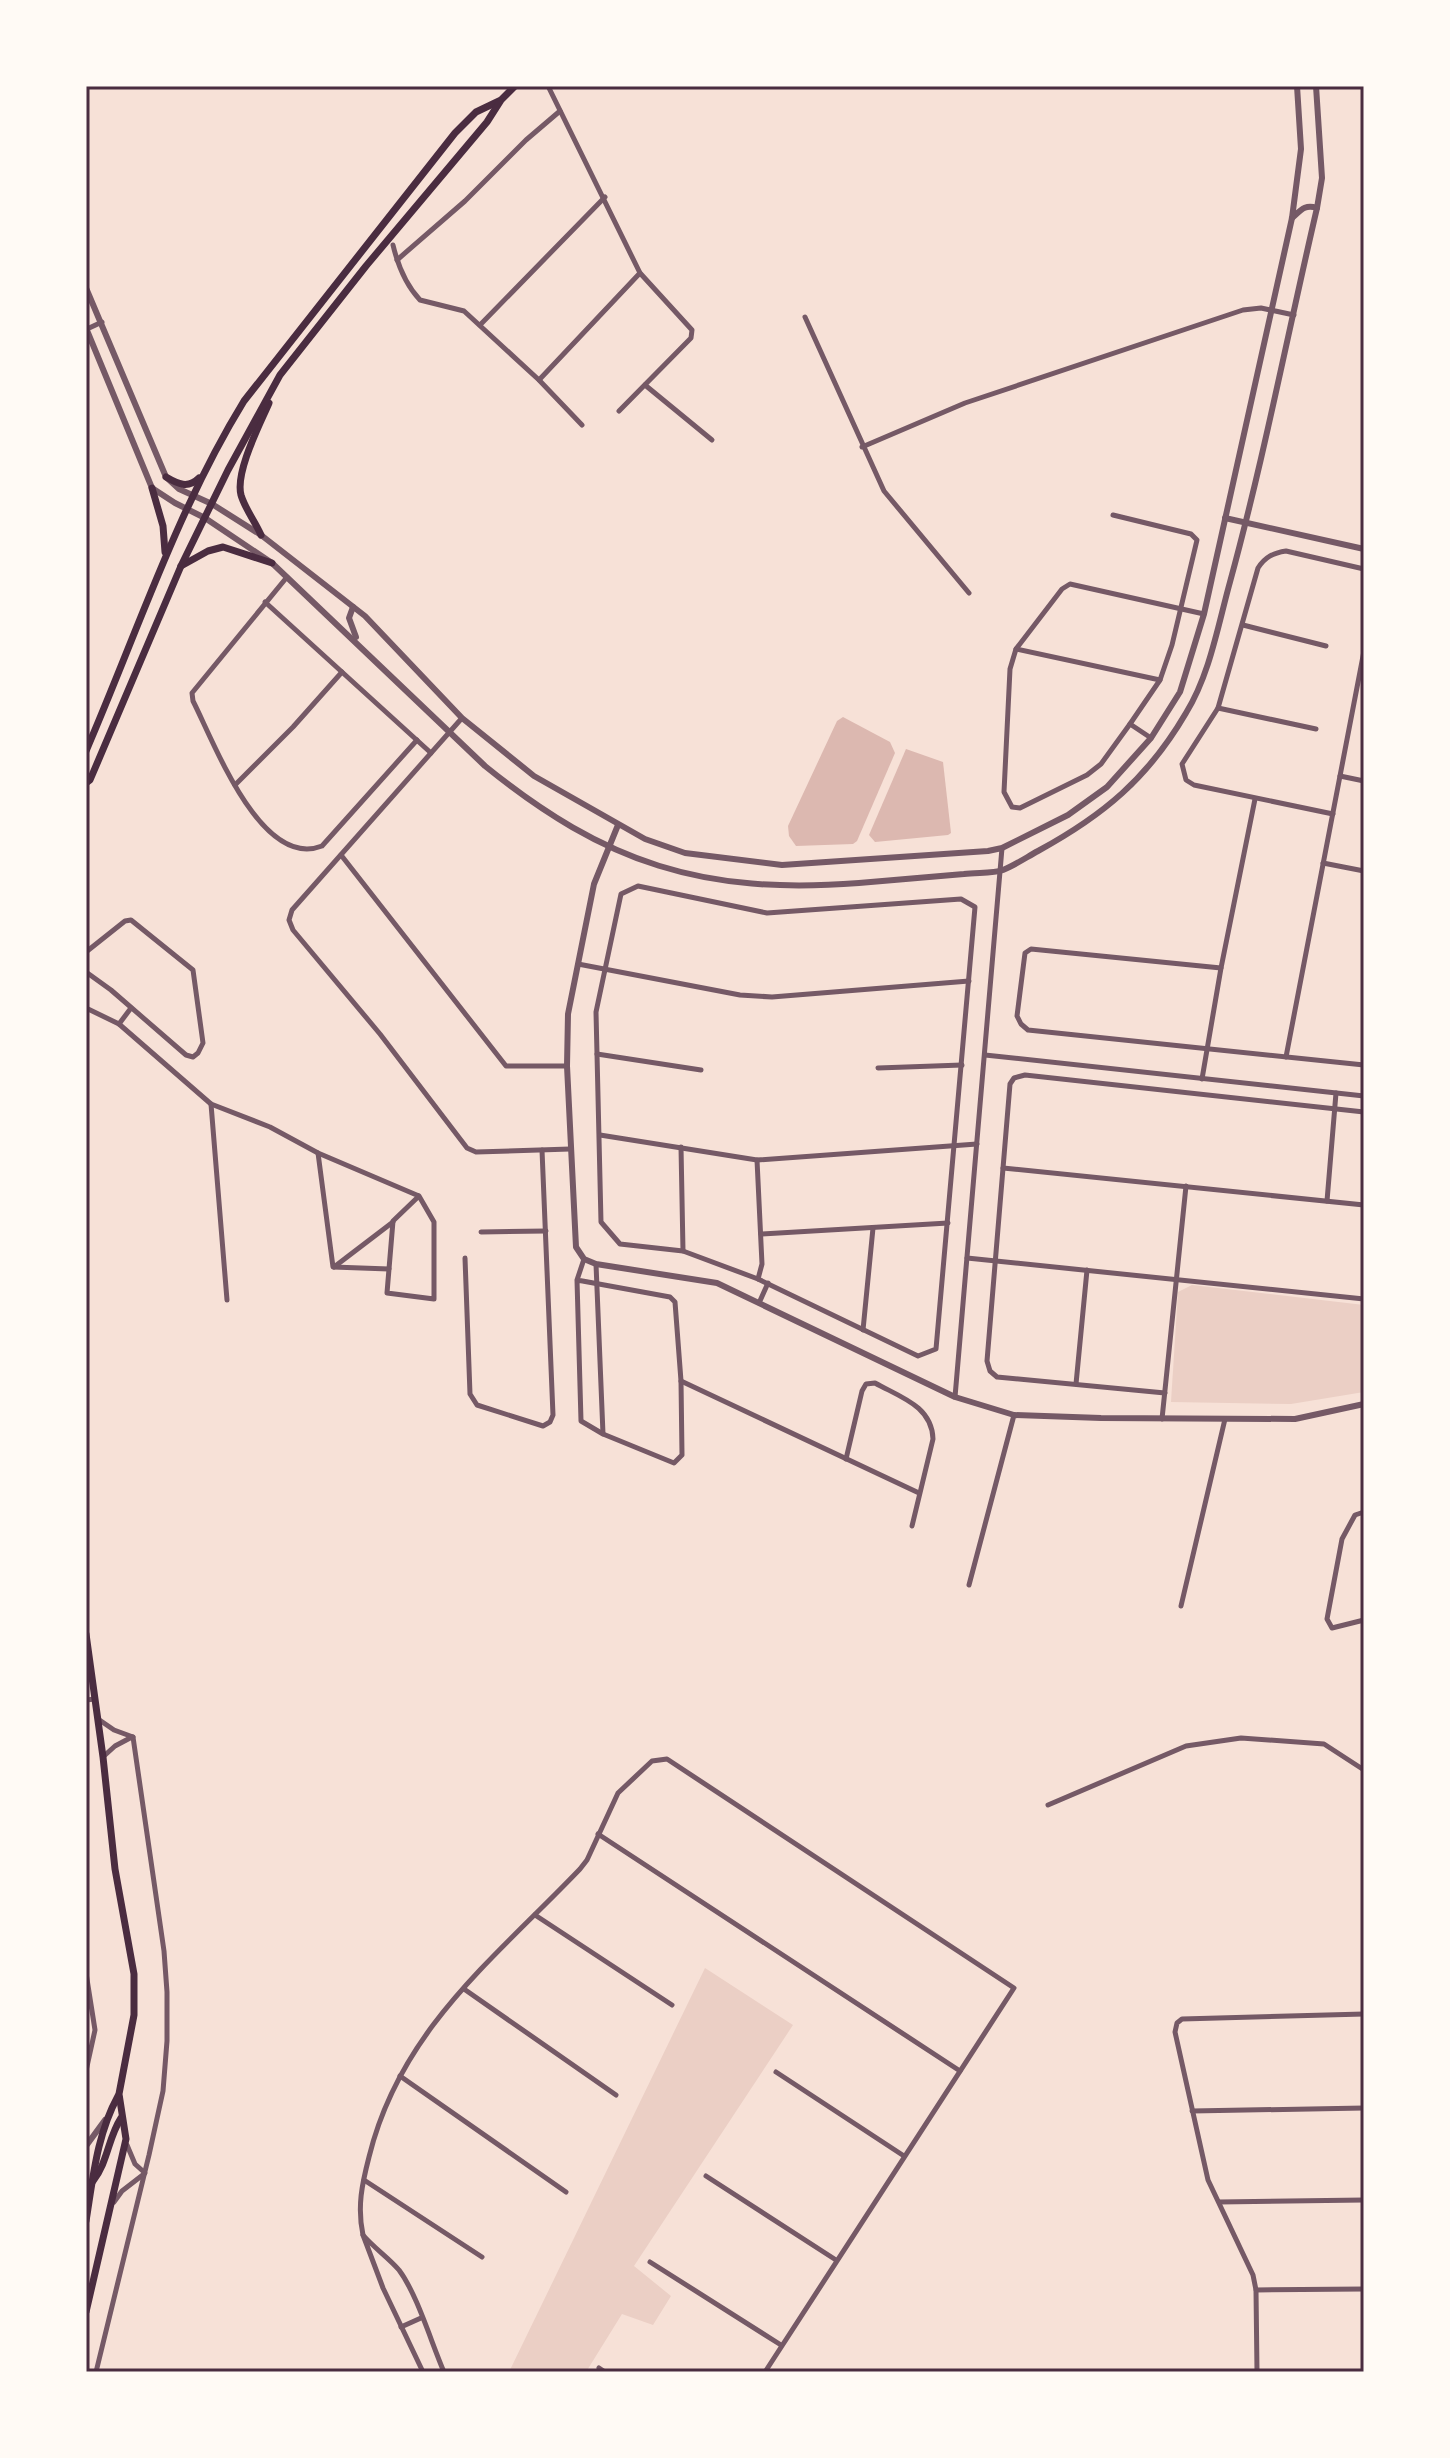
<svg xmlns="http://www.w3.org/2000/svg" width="1450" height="2458" viewBox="0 0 1450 2458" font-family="'Golos Text',sans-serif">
<rect width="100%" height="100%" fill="#f7e1d7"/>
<!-- green -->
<g fill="#ebcfc5">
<polygon points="1192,1285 1364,1305 1364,1392 1291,1404 1171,1402 1178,1292"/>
<polygon points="705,1968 793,2025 634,2266 671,2296 653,2325 622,2314 586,2372 509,2372"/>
</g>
<!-- water -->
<g fill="#dcb8b0">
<polygon points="843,717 890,742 895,753 857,841 853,844 796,846 789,836 788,826 837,721"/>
<polygon points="906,749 943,762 951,833 948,835 875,842 869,835"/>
</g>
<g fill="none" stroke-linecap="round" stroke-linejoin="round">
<!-- minor -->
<g stroke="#755966" stroke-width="5">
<polyline points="548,86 640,273 692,330 691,338 619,411"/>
<path d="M393 245C398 266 405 284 420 300L464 311 539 380 582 425"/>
<polyline points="397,260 465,201 526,140 560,111"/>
<polyline points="805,317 884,491 969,593"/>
<polyline points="480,325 605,197"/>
<polyline points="87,329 102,322"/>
<polyline points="539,380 640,273"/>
<polyline points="645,385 712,440"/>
<polyline points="862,447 965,403 1243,310 1261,308 1294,315"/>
<polyline points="1113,515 1191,534 1197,540 1172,645 1160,680 1130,724"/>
<path d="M287 577 192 693 193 701C214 742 261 870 322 846L417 740"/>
<polyline points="265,602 431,753"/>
<polyline points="1243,625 1326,646"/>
<polyline points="1016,649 1160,680"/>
<polyline points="1218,708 1316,729"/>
<polyline points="462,718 292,910 289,920 293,930 380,1034 467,1148 476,1152 570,1149"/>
<polyline points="1151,738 1130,724 1101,764 1087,775 1020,808 1012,807 1004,792 1010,669 1016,649 1062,589 1070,584 1204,614"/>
<polyline points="1340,776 1364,781"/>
<polyline points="235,785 293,727 342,672"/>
<path d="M1333 814 1194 785 1186 780 1182 764 1218 708 1258 568C1265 557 1273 553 1286 551L1364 569"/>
<polyline points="341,855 506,1066 567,1066"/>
<polyline points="1323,863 1364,871"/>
<polygon points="638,886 767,913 961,899 975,907 936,1349 918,1356 758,1279 683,1251 620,1244 601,1222 596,1012 621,894"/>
<polyline points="86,952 125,921 131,920 193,970 203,1043 198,1053 193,1057 186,1055 111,990 86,972"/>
<polyline points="578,964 740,995 772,997 969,981"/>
<polyline points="1221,968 1031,949 1025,953 1017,1016 1021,1024 1028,1030 1364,1065"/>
<polyline points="86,1008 119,1024 211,1104 270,1127 318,1153 419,1196 434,1222 434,1299 387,1293 393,1221 419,1196"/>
<polyline points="119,1024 131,1008"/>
<polyline points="597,1054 701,1070"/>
<polyline points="985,1055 1364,1096"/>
<polyline points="1286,1057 1364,651"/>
<polyline points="878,1068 962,1065"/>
<polyline points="1202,1079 1221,968 1255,799"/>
<polyline points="211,1104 227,1300"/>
<polyline points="600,1135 757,1160 977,1144"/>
<polyline points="681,1147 683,1251"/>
<polyline points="318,1153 333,1267 389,1269"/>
<polyline points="757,1160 762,1264 758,1279"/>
<polyline points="1003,1168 1364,1205"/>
<polyline points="1327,1201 1336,1093"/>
<polyline points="481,1232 546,1231"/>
<polyline points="761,1234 948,1223"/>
<polyline points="465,1258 470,1394 477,1405 543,1426 550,1422 553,1415 542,1150"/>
<polyline points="967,1258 1364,1299"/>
<polyline points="596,1264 603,1434"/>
<polyline points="334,1267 393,1222"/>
<polyline points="577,1280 670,1297 675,1302 681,1381 682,1455 674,1463 603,1434 581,1421 577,1280 584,1259"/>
<polyline points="759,1303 768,1283"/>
<polyline points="863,1330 873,1228"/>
<polyline points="681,1381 919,1493"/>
<polyline points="1076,1384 1087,1270"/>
<polyline points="1165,1393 997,1377 990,1371 987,1361 1010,1084 1014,1078 1025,1075 1364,1112"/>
<polyline points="955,1397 1002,848"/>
<polyline points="1162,1419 1186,1186"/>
<path d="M846 1459 862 1391 866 1384 875 1383C900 1397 932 1406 933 1439L912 1526"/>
<polyline points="1364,1512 1355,1515 1342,1539 1327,1619 1332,1628 1364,1620"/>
<polyline points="969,1585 1014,1415"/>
<polyline points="1181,1606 1225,1419"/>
<polyline points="86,1700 95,1699"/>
<polyline points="98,1719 114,1730 133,1737"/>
<polyline points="104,1756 115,1746 132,1737"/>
<polyline points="1048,1805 1186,1746 1241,1738 1324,1744 1364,1770"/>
<polyline points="598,1834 960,2071"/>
<polyline points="535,1915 672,2005"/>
<polyline points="86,1973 95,2030 86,2071"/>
<polyline points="464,1989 616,2095"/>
<polyline points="776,2072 904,2156"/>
<polyline points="400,2076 566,2192"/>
<polyline points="1192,2111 1364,2108"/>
<polyline points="127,2145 135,2164 145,2173"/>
<polyline points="706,2176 836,2260"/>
<polyline points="364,2180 482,2257"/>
<polyline points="114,2202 122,2191 144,2174"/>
<polyline points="1219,2202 1364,2200"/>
<path d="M363 2235C357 2207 362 2184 369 2157 400 2030 494 1959 580 1869L587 1860 618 1793 652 1761 667 1759 1014 1988 765 2372"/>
<polyline points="650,2262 781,2345"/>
<polyline points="1256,2290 1364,2289"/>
<polyline points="401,2327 421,2318"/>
<polyline points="599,2368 605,2372"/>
<polyline points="96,2372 149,2155 163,2091 167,2041 167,1992 164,1951 133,1737"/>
<path d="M423 2372 383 2288 363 2235C374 2248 389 2258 399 2270 417 2294 431 2342 444 2372"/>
<polyline points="1257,2372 1256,2290 1253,2275 1208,2180 1175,2032 1177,2023 1182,2019 1364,2014"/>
</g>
<!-- tertiary -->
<g stroke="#755966" stroke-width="6">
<path d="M1292 218C1301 210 1305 204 1317 208"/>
<polyline points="86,288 166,477 179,489 212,504 261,535 365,616 462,718 534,776 645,839 685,853 782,865 988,851 1002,848 1068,815 1107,787 1151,738 1180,692 1204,614 1292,218 1301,149 1297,86"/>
<path d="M86 328 152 488 175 503 205 518 272 563 485 766C606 864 703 895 859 883 894 880 929 877 964 874 976 872 992 874 1003 870 1015 865 1027 857 1038 851 1104 815 1148 778 1186 713 1210 674 1218 625 1230 582 1264 458 1288 332 1317 208L1322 178 1316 86"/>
<polyline points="1225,518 1364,549"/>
<polyline points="353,607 349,618 356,637"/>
<polyline points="618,825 594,884 568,1014 567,1066 576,1247 584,1259 596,1264 717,1283 955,1397 1014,1415 1101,1418 1295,1419 1364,1404"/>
<polyline points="86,2146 105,2120"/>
</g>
<!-- primary -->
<g stroke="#4a2c40" stroke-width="7">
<path d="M166 477C178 484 188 489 199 478"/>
<polyline points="152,488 163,526 165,552"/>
<path d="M261 535C255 521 245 509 241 495 235 472 260 424 269 403"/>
<polyline points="181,566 208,551 223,547 272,563"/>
<path d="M86 751C137 633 177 510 244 401L455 133 476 112 499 101"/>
<polyline points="86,783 90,780 181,566 228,470 280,375 366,266 487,122 501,100 515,86"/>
<polyline points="86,1634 103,1757 115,1869 134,1974 134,2015 119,2094 126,2139 86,2312"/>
<path d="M93 2181C108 2162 108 2138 121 2118"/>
<path d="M86 2221C93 2178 97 2134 118 2096"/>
</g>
</g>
<!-- border -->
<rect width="1450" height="2458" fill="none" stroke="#fffaf5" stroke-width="176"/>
<rect x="88" y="88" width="1274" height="2282" fill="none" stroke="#4a2c40" stroke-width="3"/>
</svg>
